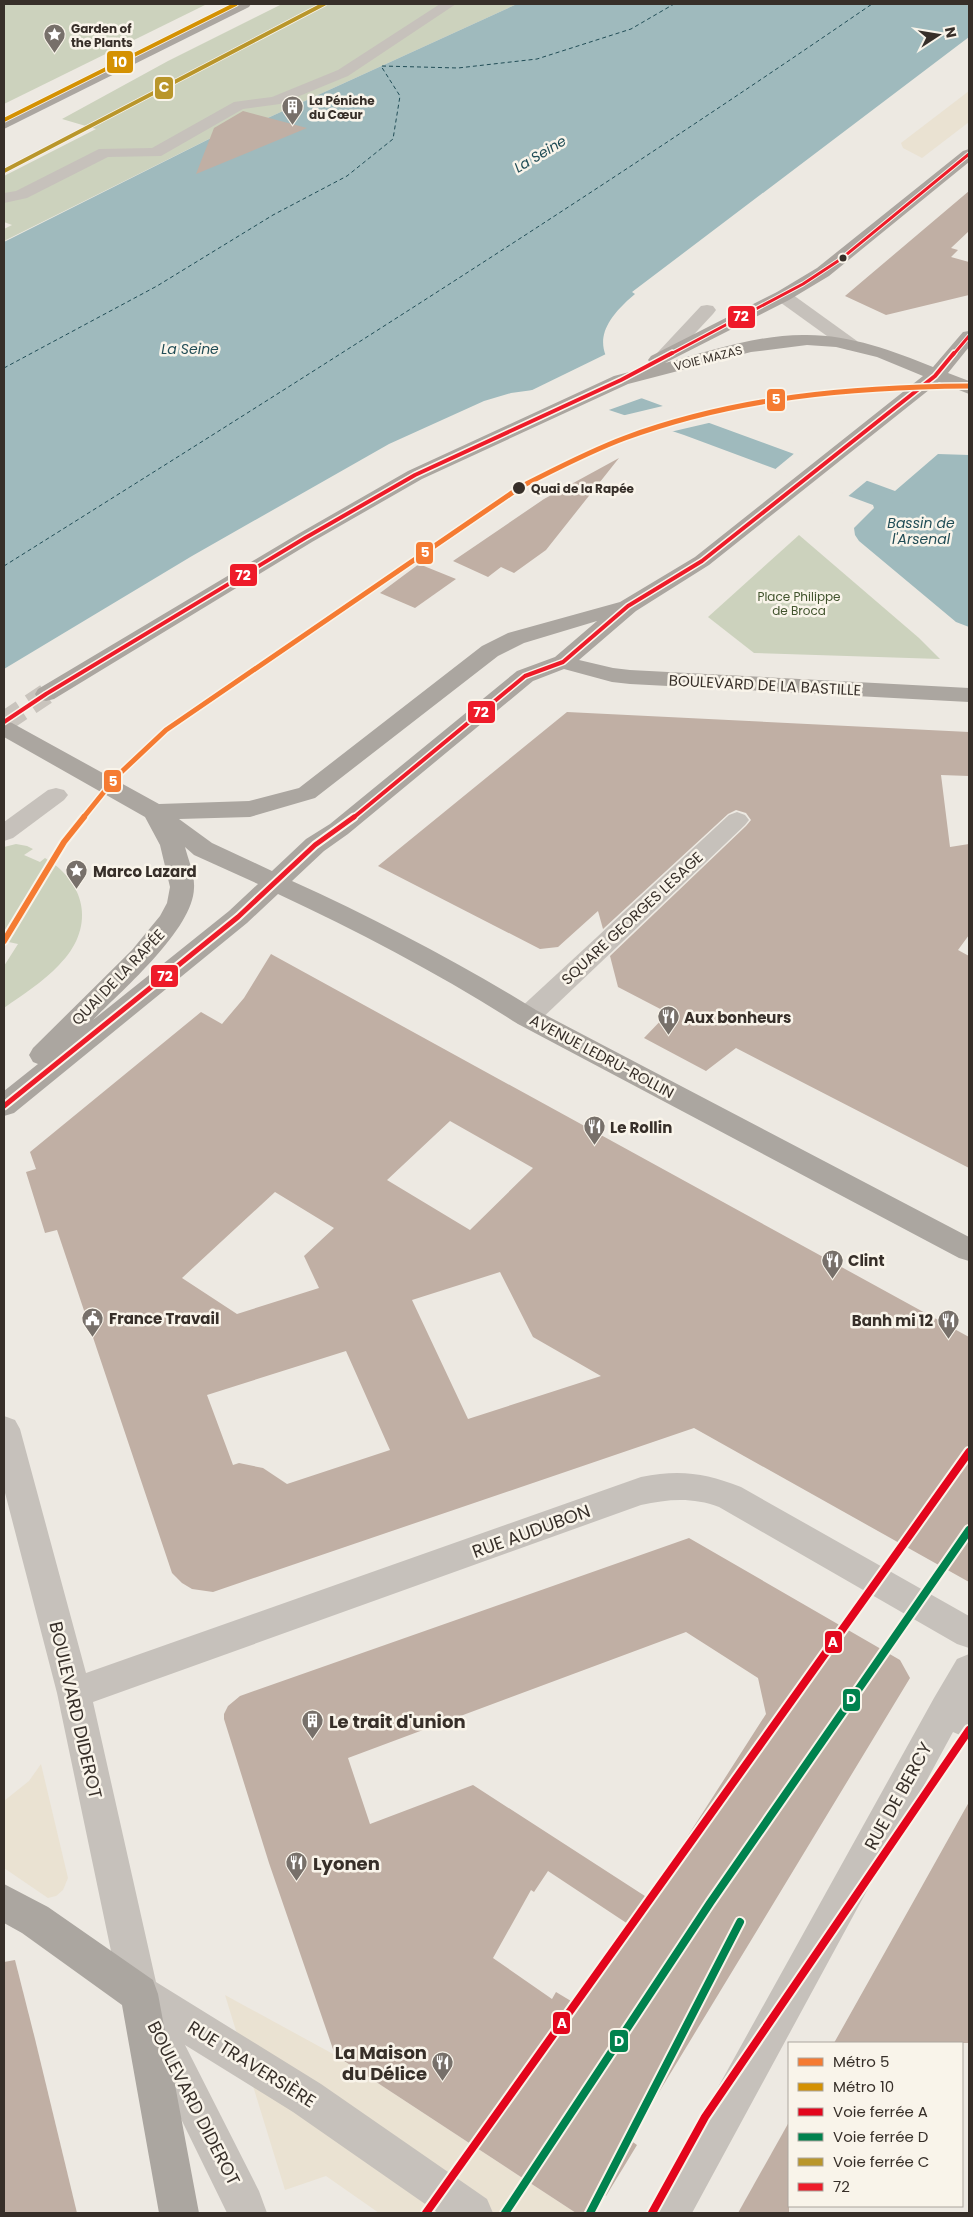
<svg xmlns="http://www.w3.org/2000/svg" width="973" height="2217" viewBox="0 0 973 2217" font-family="Poppins,sans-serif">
<rect width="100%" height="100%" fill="#ede9e2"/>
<!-- green -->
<g fill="#ccd2bd">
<polygon points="4,4 207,4 4,104"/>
<polygon points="282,4 517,4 248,127 227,130 4,241 4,229 12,225 4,222 4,176 96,129 62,119 168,61"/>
<polygon points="799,535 919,638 940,659 754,653 708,617"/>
<path d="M16 844 27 846 33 849 24 855 40 862 45 858C88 884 95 929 59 965 43 982 22 995 4 1008V966L18 944 4 941V847Z"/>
</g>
<!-- plaza -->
<g fill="#eae2d2">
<polygon points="969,91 969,122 922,158 903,148 901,143"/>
<polygon points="41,1764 68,1878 63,1890 56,1896 48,1898 4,1868 4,1801 29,1781"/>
<polygon points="225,1995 335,2055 576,2213 379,2213 326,2176 285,2190"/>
</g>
<!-- water -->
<path fill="#9fbabd" d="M517 4H969V37L632 292 635 294C585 336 599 360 641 398L895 491 938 454 969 455V627L956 622 859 541 855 535 854 528 874 508 873 505 684 435 585 402 554 393 533 390 511 393 484 401 389 444 192 556 4 669V242L227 130 248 127Z"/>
<!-- pier -->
<g fill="#ede9e2">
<polygon points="606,354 618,374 645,397 606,411 554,396 533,393 524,394"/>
<polygon points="667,405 704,418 713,422 670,432 621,416"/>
<polygon points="796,452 869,479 846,498 773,471"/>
</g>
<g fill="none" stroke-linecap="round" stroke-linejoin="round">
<!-- ferry -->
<g stroke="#214d56" stroke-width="1" stroke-dasharray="4 3" stroke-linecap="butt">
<polyline points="382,66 458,68 537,59 631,29 674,4"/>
<polyline points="4,368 157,286 273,215 347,176 393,139 400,96 381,66"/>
<path d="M4 566C296 383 588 199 872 4"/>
</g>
</g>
<!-- building -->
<g fill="#c0afa4" fill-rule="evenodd">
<polygon points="243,111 307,128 196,174 214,128"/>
<polygon points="969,191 969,231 951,248 958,250 951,257 969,262 969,295 886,315 845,296"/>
<polygon points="619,458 546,550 514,573 501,567 488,577 453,561 544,499"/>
<polygon points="419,564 456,579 415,608 380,593"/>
<polygon points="567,712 969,732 969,776 941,775 950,847 969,844 969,935 958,950 969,956 969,1168 736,1048 706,1071 644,1038 668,1013 618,987 610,956 746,826 751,820 746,813 736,810 728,814 603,929 598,911 558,947 540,949 378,866"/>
<path d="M271 954 969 1337V1582L694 1428 213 1592 192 1589 182 1583 172 1573 57 1230 45 1233 26 1172 36 1169 30 1152 201 1012 222 1024 244 998ZM450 1121 533 1168 470 1230 387 1180ZM275 1192 334 1228 304 1256 319 1288 237 1314 182 1278ZM500 1272 533 1337 601 1376 468 1419 412 1300ZM346 1351 390 1450 287 1484 263 1468 239 1463 233 1465 207 1395Z"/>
<path d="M689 1538 900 1660 910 1678 630 2140 637 2145 606 2196 598 2191 585 2213H576L335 2055 269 1863 224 1719V1714L228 1706 240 1696ZM686 1632 758 1678 766 1714 648 1898 473 1785 370 1824 348 1758ZM548 1871 631 1926 588 1995 583 1992 576 2004 556 1992 552 1999 493 1958 531 1890 534 1892Z"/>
<polygon points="969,1802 969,2043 834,2043 912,1904"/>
<polygon points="15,1960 35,2039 77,2213 4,2213 4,1962"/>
<polygon points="789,2122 789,2213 738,2213"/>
</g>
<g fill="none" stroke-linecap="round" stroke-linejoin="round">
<!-- major-tunnel -->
<polyline stroke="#c9c4bd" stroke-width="21" stroke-dasharray="21 11" stroke-linecap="butt" points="4,722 46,694"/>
<!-- minor -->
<g fill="#c6c1bb" fill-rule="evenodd">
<polygon points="440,4 456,4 348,76 280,104 243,109 161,156 108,157 27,198 4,203 4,193 16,191 99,149 152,148 234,102 272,97 338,70"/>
<polygon points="783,291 789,292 857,341 860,345 857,349 851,350 845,349 777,300 774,296 777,292"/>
<polygon points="707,305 713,306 716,310 713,314 670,360 664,361 658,360 655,356 658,352 701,306"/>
<polygon points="56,788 64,790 68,795 64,800 13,838 4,841 4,822 48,790"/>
<polygon points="737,812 745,815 749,820 745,825 536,1024 527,1026 518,1024 514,1017 518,1010 729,815"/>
<path d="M4 1416 15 1420 20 1429 86 1673 641 1477C680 1469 705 1473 741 1487L969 1616V1648L957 1644 719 1507C693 1497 668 1499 641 1505L93 1702 156 1982 321 2084 487 2199 493 2213H438L293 2112 185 2045 259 2191 267 2213H227L120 1994 57 1693 4 1489Z"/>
<polygon points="969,1654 969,1739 953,1732 692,2213 650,2213 656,2199 934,1698 957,1659"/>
</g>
<!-- major -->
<g fill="#aba6a0" fill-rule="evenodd">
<polygon points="234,4 251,4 249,7 4,129 4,118"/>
<path d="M969 149V162L829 276 789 300 665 363C711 351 759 334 807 335 851 335 893 351 933 367L963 332 969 331V347L948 373 969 381V394L939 382 709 565 636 611 579 660 613 668 630 670 969 688V702L630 684 612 682 564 669 533 681 348 834 324 851 292 881C376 919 458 962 536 1010L969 1237V1261L959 1258 518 1024C441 975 360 932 278 894L247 923 14 1113 4 1116V1091L38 1064 33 1062 29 1055 33 1048 132 950 160 916 167 903 170 887 160 845 145 817 4 737V721L12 723 159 804 249 801 299 788 482 646 508 633 620 602 695 557 923 376 877 357 836 347 807 345 751 352 628 384 422 479 312 542 54 699 46 701 38 699 35 694 38 689 298 534 408 471 614 376 656 365 651 364 648 360 651 356 777 292 817 268 963 151ZM597 621 555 657 517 671 330 824 306 839 272 871 212 843 179 819 250 817 315 798 498 656 524 643ZM185 847 194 855 258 884 229 911 93 1020C121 991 193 930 194 888 195 875 188 859 185 847Z"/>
<polygon points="4,1884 48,1907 153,1980 158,1994 199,2213 159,2213 122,2005 22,1933 4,1923"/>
</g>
<defs>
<g id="bus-1-far2">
<polyline points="669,355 803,284 841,259 969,154"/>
<polyline points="953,355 969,336"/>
</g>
<g id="bus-1-far1">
<polyline points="4,722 46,694 305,538 415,475 621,380 672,353"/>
<polyline points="353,818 525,676 563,662 628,606 702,561 935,376 954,353"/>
</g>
<polyline id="bus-1" points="4,1106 238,917 315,845 354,817"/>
</defs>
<!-- bus-1-far2 casing -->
<use href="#bus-1-far2" stroke="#f9f4ea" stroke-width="5"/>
<!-- bus-1-far1 casing -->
<use href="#bus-1-far1" stroke="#f9f4ea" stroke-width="7"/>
<!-- bus-1 casing -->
<use href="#bus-1" stroke="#f9f4ea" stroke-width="9"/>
<!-- bus-1-far2 -->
<use href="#bus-1-far2" stroke="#ee1b29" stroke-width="3"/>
<!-- bus-1-far1 -->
<use href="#bus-1-far1" stroke="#ee1b29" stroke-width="4"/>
<!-- bus-1 -->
<use href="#bus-1" stroke="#ee1b29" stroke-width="5"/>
<defs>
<g id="rail-1">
<polyline points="426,2213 969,1452"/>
<polyline points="652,2213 705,2117 969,1730"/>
</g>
<g id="rail-2">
<polyline points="505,2213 710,1903 969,1530"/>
<polyline points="590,2213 740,1922"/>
</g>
<polyline id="rail-3" points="4,171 324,4"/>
</defs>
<!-- rail-1 casing -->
<use href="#rail-1" stroke="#f9f4ea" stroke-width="12"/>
<!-- rail-2 casing -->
<use href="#rail-2" stroke="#f9f4ea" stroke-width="12"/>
<!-- rail-3 casing -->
<use href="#rail-3" stroke="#f9f4ea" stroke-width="5.5"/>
<!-- rail-1 -->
<use href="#rail-1" stroke="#e3051c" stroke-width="8"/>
<!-- rail-2 -->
<use href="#rail-2" stroke="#00824e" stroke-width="8"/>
<!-- rail-3 -->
<use href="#rail-3" stroke="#b9962b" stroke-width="4"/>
<defs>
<path id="metro-1-far1" d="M83 818 116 777 166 730 522 486C556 469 590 451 625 438 736 397 852 387 969 386"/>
<polyline id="metro-1" points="4,941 64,842 84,817"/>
<polyline id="metro-2" points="4,120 236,4"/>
</defs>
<!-- metro-1-far1 casing -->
<use href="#metro-1-far1" stroke="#f9f4ea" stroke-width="8"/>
<!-- metro-1 casing -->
<use href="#metro-1" stroke="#f9f4ea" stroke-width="10"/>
<!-- metro-2 casing -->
<use href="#metro-2" stroke="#f9f4ea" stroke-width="5.5"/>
<!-- metro-1-far1 -->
<use href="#metro-1-far1" stroke="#f57b32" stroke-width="5"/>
<!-- metro-1 -->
<use href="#metro-1" stroke="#f57b32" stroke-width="6"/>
<!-- metro-2 -->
<use href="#metro-2" stroke="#d49102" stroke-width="4"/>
</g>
<!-- icons -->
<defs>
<symbol id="sight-pin" viewBox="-11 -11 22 30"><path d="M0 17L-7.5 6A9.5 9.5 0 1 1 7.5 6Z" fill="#77706a" stroke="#f9f4ea"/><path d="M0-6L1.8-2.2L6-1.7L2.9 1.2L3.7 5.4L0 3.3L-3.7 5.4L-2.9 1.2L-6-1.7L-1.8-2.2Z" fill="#fff"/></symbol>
<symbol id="building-pin" viewBox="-11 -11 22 30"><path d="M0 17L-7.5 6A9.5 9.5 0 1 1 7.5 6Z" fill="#77706a" stroke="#f9f4ea"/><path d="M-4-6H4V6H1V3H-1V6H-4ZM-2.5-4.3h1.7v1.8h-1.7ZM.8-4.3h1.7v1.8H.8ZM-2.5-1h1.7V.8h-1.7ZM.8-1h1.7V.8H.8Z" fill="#fff"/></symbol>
<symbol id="restaurant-pin" viewBox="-11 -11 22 30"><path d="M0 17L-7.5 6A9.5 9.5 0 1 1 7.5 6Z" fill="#77706a" stroke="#f9f4ea"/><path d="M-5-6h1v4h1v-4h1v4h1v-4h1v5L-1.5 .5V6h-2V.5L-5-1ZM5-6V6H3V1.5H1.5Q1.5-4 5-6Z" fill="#fff"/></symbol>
<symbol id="civic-pin" viewBox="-11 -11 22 30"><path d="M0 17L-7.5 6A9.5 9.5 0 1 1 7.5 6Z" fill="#77706a" stroke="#f9f4ea"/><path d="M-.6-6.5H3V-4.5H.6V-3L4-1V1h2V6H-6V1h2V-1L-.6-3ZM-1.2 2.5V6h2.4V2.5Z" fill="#fff"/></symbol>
</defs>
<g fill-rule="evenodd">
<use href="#sight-pin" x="42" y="22" width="25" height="34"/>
<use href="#building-pin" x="280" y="94" width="25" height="34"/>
<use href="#sight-pin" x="64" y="858" width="25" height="34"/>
<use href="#restaurant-pin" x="656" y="1004" width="25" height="34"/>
<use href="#restaurant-pin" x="582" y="1114" width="25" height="34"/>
<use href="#restaurant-pin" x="820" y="1248" width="25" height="34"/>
<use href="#civic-pin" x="80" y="1306" width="25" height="34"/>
<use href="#restaurant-pin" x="936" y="1308" width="25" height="34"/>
<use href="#building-pin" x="300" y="1708" width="25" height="34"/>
<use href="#restaurant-pin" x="284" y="1850" width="25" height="34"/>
<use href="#restaurant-pin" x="430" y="2050" width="25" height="34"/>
</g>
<!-- markers -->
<g fill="#372f29" stroke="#f9f4ea" stroke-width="2">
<circle cx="843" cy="258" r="4.5"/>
<circle cx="519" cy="488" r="7"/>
</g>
<g text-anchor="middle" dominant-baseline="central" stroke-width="5" stroke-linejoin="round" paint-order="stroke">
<!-- far-poi labels -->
<g font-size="12" font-weight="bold" fill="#372f29" stroke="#f9f4ea" text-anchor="start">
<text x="71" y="28">Garden of<tspan x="71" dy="14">the Plants</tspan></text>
<text x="309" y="100">La Péniche<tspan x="309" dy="14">du Cœur</tspan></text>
</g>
<!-- far-street labels -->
<g font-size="12" fill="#372f29" stroke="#f9f4ea">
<text transform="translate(708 358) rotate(-14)">VOIE MAZAS</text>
</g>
<!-- far-stop labels -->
<g font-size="12" font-weight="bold" fill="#372f29" stroke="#f9f4ea" text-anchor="start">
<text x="531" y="488">Quai de la Rapée</text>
</g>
<!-- far-park labels -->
<g font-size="12" fill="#42542e" stroke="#f9f4ea">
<text x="799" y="596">Place Philippe<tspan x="799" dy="14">de Broca</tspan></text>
</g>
<!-- far-water labels -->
<g font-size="14" font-style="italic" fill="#214d56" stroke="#f9f4ea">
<text transform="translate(540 154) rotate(-31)">La Seine</text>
<text x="190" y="349">La Seine</text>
<text x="921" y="523">Bassin de<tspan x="921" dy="16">l'Arsenal</tspan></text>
</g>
<!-- street labels -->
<g font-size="15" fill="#372f29" stroke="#f9f4ea">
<text transform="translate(765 685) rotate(3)">BOULEVARD DE LA BASTILLE</text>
<text transform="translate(632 918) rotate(-43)">SQUARE GEORGES LESAGE</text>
<text transform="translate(118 977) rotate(-46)">QUAI DE LA RAPÉE</text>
<text transform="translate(602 1056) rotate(28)">AVENUE LEDRU-ROLLIN</text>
</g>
<!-- poi labels -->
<g font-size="15" font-weight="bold" fill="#372f29" stroke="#f9f4ea" text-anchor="start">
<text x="93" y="871">Marco Lazard</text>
<text x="684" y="1017">Aux bonheurs</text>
<text x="610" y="1127">Le Rollin</text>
<text x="848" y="1260">Clint</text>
<text x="109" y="1318">France Travail</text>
<text x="933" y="1320" text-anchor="end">Banh mi 12</text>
</g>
<!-- near-street labels -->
<g font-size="18" fill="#372f29" stroke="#f9f4ea">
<text transform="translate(531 1531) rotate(-20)">RUE AUDUBON</text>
<text transform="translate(76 1710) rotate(77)">BOULEVARD DIDEROT</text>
<text transform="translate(898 1796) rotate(-61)">RUE DE BERCY</text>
<text transform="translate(252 2064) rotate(32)">RUE TRAVERSIÈRE</text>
<text transform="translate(194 2103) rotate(63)">BOULEVARD DIDEROT</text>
</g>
<!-- near-poi labels -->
<g font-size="18" font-weight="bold" fill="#372f29" stroke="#f9f4ea" text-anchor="start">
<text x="329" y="1721">Le trait d'union</text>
<text x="313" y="1863">Lyonen</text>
<text x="427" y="2052" text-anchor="end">La Maison<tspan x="427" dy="21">du Délice</tspan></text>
</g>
</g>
<g stroke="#f9f4ea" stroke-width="2">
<rect x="106" y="50" width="28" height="24" rx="5" fill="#d49102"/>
<rect x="154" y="76" width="20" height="24" rx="5" fill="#b9962b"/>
<rect x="727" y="305" width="29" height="24" rx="5" fill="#ee1b29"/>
<rect x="766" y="388" width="20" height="24" rx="5" fill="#f57b32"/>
<rect x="415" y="541" width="19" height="24" rx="5" fill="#f57b32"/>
<rect x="229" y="563" width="29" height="24" rx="5" fill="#ee1b29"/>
<rect x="467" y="700" width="29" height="24" rx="5" fill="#ee1b29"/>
<rect x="103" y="769" width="19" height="24" rx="5" fill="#f57b32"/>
<rect x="150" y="964" width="29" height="24" rx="5" fill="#ee1b29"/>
<rect x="824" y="1630" width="19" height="24" rx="5" fill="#e3051c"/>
<rect x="842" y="1688" width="19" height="24" rx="5" fill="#00824e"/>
<rect x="552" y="2011" width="19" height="24" rx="5" fill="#e3051c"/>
<rect x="609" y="2029" width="20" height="24" rx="5" fill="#00824e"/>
</g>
<g font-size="14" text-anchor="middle" font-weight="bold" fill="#fff">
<text x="120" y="67">10</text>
<text x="164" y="92">C</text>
<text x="741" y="321">72</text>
<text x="776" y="404">5</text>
<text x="425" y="557">5</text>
<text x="243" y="580">72</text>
<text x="481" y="717">72</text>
<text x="113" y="786">5</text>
<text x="165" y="981">72</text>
<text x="833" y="1647">A</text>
<text x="851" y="1704">D</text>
<text x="562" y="2028">A</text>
<text x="619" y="2046">D</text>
</g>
<!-- border -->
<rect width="973" height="2217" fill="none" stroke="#372f29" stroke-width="10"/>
<!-- legend -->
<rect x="788" y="2042" width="175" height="165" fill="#f9f4ea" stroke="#aba59d"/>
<rect x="798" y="2058" width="25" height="8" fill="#f57b32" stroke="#aba59d"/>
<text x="833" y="2067" font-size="15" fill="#372f29">Métro 5</text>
<rect x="798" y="2083" width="25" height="8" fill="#d49102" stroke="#aba59d"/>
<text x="833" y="2092" font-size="15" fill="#372f29">Métro 10</text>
<rect x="798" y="2108" width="25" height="8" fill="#e3051c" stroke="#aba59d"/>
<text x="833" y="2117" font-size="15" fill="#372f29">Voie ferrée A</text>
<rect x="798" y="2133" width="25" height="8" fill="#00824e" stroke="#aba59d"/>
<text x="833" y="2142" font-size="15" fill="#372f29">Voie ferrée D</text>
<rect x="798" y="2158" width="25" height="8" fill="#b9962b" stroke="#aba59d"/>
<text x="833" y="2167" font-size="15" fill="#372f29">Voie ferrée C</text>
<rect x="798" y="2183" width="25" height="8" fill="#ee1b29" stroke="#aba59d"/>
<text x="833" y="2192" font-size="15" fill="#372f29">72</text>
<!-- north arrow -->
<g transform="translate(938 35) rotate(78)" stroke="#f9f4ea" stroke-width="4" paint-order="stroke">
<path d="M0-4L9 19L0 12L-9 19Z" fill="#372f29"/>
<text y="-8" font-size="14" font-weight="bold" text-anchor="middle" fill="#372f29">N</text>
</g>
</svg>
